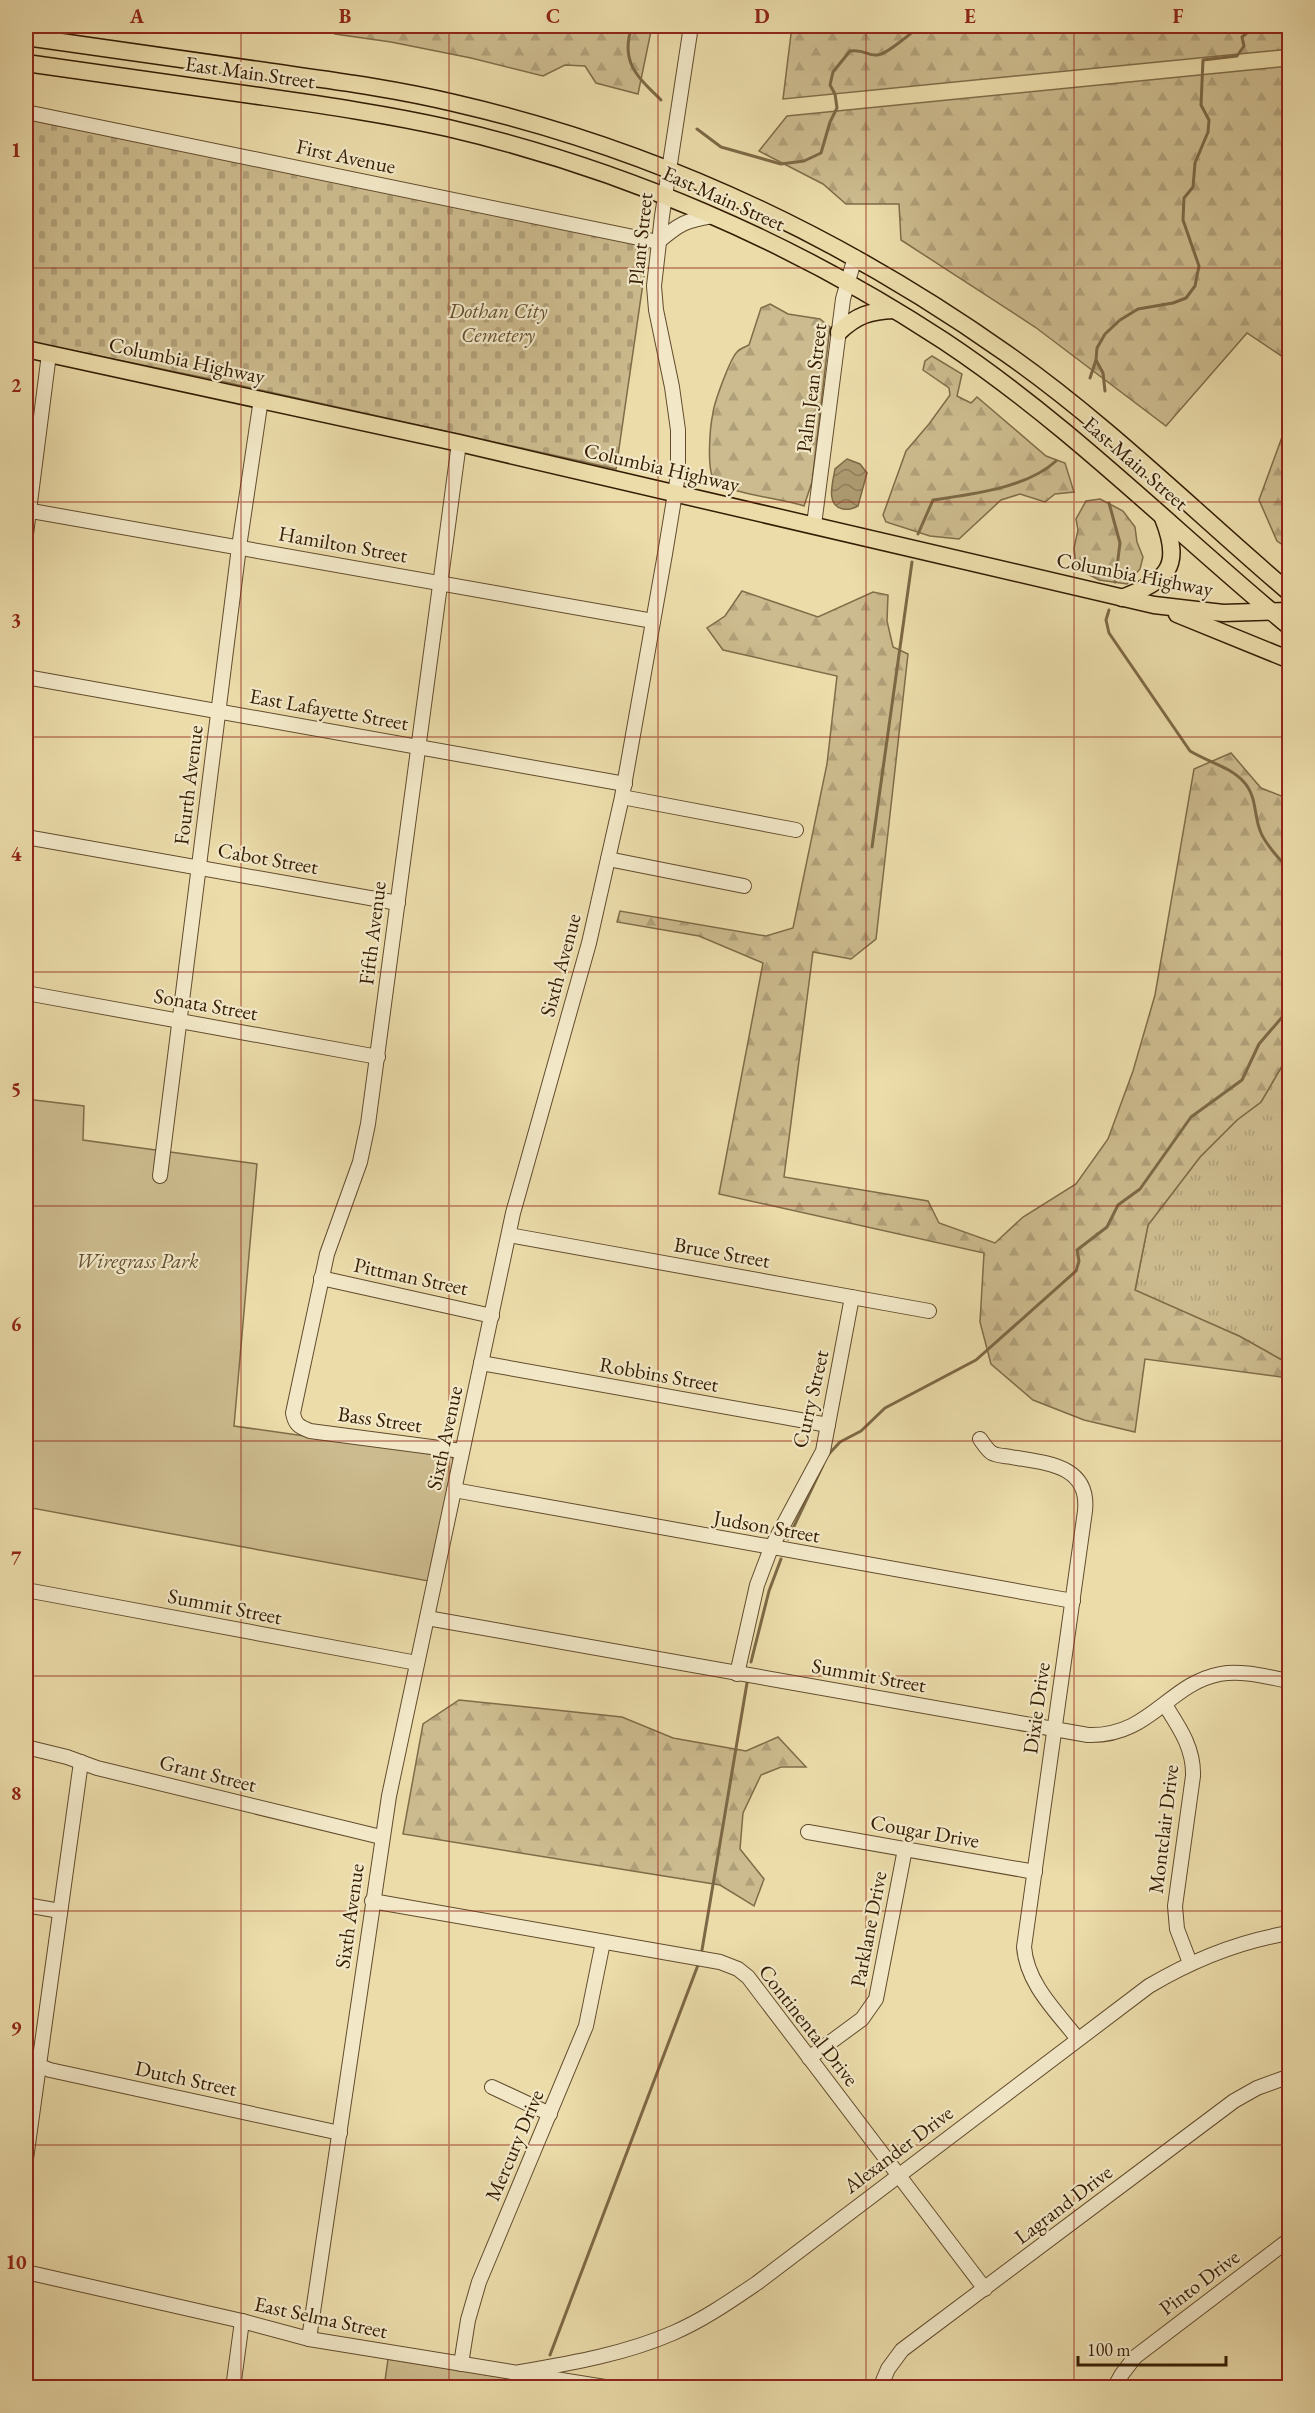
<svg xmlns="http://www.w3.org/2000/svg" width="1315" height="2413" viewBox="0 0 1315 2413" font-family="'EB Garamond',serif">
<defs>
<pattern id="grass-tufts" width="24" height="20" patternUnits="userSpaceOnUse" patternTransform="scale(1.5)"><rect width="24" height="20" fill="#ccbb8e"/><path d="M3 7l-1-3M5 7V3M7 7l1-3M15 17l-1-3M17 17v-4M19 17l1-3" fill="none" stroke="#b0a079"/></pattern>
<pattern id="forest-firs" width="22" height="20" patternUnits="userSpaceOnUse" patternTransform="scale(1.5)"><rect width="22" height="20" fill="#ccbb8e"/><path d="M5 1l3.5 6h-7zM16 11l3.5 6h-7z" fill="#b0a079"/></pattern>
<pattern id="cemetery-stones" width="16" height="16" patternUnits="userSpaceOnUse" patternTransform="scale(1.5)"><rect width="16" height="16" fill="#ccbb8e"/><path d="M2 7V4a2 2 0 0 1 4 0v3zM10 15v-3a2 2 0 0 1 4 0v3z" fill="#b0a079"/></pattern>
<pattern id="water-waves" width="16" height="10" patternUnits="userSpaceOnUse" patternTransform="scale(1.5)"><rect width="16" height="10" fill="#ad9b71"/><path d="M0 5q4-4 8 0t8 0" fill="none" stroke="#8e7e5b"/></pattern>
</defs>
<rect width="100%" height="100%" fill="#ebdcaa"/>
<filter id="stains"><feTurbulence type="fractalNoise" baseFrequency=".00333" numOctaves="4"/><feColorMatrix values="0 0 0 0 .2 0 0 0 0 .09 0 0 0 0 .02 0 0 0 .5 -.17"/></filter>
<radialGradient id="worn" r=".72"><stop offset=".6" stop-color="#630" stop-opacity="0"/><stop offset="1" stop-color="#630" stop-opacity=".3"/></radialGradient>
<!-- grass -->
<polygon fill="url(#grass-tufts)" stroke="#806c48" stroke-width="1.5" points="1289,1054 1289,1364 1239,1336 1135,1291 1148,1225 1200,1157 1237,1120 1261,1102"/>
<!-- forest -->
<g fill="url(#forest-firs)" stroke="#806c48" stroke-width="1.5">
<polygon points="323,26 650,26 651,31 638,94 596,83 585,66 565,65 543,76 471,58 391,42 335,34"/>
<polygon points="792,26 1289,26 1290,49 783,99"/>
<polygon points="1289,66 1289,361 1247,333 1166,426 1035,327 901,240 899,204 846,204 823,184 759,151 787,116"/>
<path d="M770 304 788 314 820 319 830 327 812 482 804 506C784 499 727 493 715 481 706 472 710 426 713 413 714 403 730 359 737 352 739 349 745 347 749 345L761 308Z"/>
<polygon points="932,356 962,374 957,396 971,403 977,397 1046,456 1065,463 1074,492 1055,494 1045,502 1020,494 1001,500 959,539 930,536 886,522 883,515 906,451 929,424 950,395 949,388 923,370 925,361"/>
<polygon points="1289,418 1289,549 1277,541 1259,500"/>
<polygon points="1100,499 1123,511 1135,527 1137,542 1143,557 1140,569 1127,584 1099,580 1076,568 1074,548 1078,530 1076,519 1086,501"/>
<polygon points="742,591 818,617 873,592 888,595 887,621 893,647 908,654 876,939 851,959 813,952 784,1177 928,1201 939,1223 995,1243 1023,1217 1076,1184 1108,1139 1133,1071 1155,995 1194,769 1231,753 1261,788 1289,799 1289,1054 1261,1102 1237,1120 1200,1157 1148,1225 1135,1290 1239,1336 1289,1364 1289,1378 1145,1359 1135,1432 1084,1420 1033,1400 991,1364 980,1322 984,1253 719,1194 763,963 699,936 617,922 620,911 766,936 793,928 827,764 837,676 723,650 707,628 725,616"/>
<polygon points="459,1700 622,1717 673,1738 746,1751 778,1737 806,1767 781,1767 761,1775 743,1813 740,1849 764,1879 754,1906 720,1885 403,1834 423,1724"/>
</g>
<!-- cemetery -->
<polygon fill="url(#cemetery-stones)" stroke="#806c48" stroke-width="1.5" points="26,106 650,235 616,469 225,382 26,341"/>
<!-- park -->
<g fill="#ccbb8e" stroke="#806c48" stroke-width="1.5">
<polygon points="26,1099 84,1106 83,1140 257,1164 234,1426 452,1457 454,1462 428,1581 26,1507"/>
<polygon points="388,2359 507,2378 504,2387 384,2388"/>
</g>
<!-- water -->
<path fill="url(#water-waves)" stroke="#7d6845" stroke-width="1.5" d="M847 459 860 464 867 473 858 506C852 509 849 510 843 509 825 506 833 482 835 469Z"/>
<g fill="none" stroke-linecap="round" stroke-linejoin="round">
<!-- stream -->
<g stroke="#7d6845" stroke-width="3">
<path d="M632 26C620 61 636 76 661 100"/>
<path d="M697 129 721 147 781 164 804 161 821 153 830 122 837 108 835 94 830 85 833 72 850 51C865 49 867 56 877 55 887 55 911 32 921 26"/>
<polyline points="1090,378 1096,360"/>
<polyline points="1105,391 1103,373 1096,360 1097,348 1105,334 1120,320 1138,309 1173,303 1186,298 1195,286 1199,266 1183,220 1184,198 1193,187 1195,163 1208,132 1209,120 1201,105 1203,60 1237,56 1244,46 1242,37 1255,26"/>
<polyline points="1109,503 1120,543 1115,582"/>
<path d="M918 534 933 500C972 494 1027 488 1056 461"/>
<path d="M1109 610 1106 620 1109 633 1190 751C1208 762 1230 767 1243 781 1258 797 1253 815 1261 833 1267 847 1280 859 1290 871"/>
<polyline points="872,847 912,562"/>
<polyline points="827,1456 840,1442 861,1431 885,1408 976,1360 1076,1271 1079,1261 1077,1250 1107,1227 1118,1205 1140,1189 1191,1117 1242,1080 1259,1044 1290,1008"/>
<polyline points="788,1539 823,1465"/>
<polyline points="751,1662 769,1591 781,1559"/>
<polyline points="702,1950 747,1683"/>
<polyline points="550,2355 698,1965"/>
<polyline points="492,2388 497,2382"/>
</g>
<defs>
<g id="minor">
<path d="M26 112 658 242C679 224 686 220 713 216"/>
<path d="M459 443 368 1124 360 1162 327 1254 293 1413C295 1425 300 1427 310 1431L462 1451"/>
<polyline points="26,510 653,621"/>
<polyline points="814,525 843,299 855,257"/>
<polyline points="26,534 49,354"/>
<polyline points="26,677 625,784"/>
<polyline points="622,797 796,830"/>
<polyline points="26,837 398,903"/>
<polyline points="608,859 744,886"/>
<polyline points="26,993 378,1057"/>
<polyline points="160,1176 239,547 261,399"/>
<polyline points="509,1235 929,1311"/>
<polyline points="321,1278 492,1316"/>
<polyline points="481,1363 828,1425"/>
<path d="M980 1439C983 1443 988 1451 992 1453 997 1456 1006 1456 1011 1457 1044 1463 1090 1464 1085 1511L1024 1947C1027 1984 1056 2011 1077 2038"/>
<polyline points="454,1490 1073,1601"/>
<polyline points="26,1590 417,1663"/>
<path d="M427 1618 1088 1735C1150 1737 1168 1684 1220 1674 1243 1670 1267 1677 1290 1681"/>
<polyline points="737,1674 757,1585 771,1548 823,1451 852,1297"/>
<path d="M1165 1705C1179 1727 1194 1748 1193 1776L1175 1906 1177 1929 1190 1963"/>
<polyline points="26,1747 67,1757 97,1768 381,1837"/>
<polyline points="808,1832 1035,1872"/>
<polyline points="372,1901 720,1962 738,1969 748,1977 985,2289"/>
<polyline points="26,1905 60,1911"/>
<polyline points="809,2058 862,2019 876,1999 905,1849"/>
<polyline points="26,2061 50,2070 340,2133"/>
<polyline points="492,2087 550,2114"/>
<polyline points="26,2159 81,1762"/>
<polyline points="26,2272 242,2321 309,2339 611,2388"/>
<polyline points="309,2339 389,1796 513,1213 589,943 622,797 665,554 678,475 678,430 672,387 656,310 654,286 662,216 691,26"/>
<polyline points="461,2364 468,2320 479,2282 586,2026 603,1942"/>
<path d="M520 2372C572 2363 625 2354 673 2333 703 2320 729 2302 757 2283L1149 1986C1193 1960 1239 1941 1290 1933"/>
<polyline points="233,2388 242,2321"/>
<polyline points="880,2388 888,2369 902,2350 1234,2101 1257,2088 1290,2076"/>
<polyline points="1114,2388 1122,2374 1135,2357 1290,2239"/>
</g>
<g id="major">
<path d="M26 37C105 48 185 59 265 71 328 80 392 88 454 103 654 149 840 236 1007 354 1108 425 1196 513 1290 593"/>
<path d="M26 63C103 74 181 85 259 96 322 105 386 114 448 128 624 169 793 242 944 341 1069 424 1174 531 1290 627"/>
<path d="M839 332C857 315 870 311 894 310"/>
<polyline points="26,349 459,443 1154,605 1223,613 1290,611"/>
<path d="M1122 598C1167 580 1183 568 1163 518"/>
<polyline points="1177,614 1290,660"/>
</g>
</defs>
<!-- minor casing -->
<use href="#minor" stroke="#624c2d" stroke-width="16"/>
<!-- major casing -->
<use href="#major" stroke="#341c03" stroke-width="19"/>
<!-- minor -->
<use href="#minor" stroke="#f2e8c8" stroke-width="14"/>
<!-- major -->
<use href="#major" stroke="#ebdcaa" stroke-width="16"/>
</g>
<!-- grid -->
<path fill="none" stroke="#8f2418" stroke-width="1.5" stroke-opacity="0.55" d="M241 26V2388M449 26V2388M658 26V2388M866 26V2388M1074 26V2388M26 268H1290M26 502H1290M26 737H1290M26 972H1290M26 1206H1290M26 1441H1290M26 1676H1290M26 1911H1290M26 2145H1290"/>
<g text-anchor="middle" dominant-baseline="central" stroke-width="4.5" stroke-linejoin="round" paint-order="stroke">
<!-- street labels -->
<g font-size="21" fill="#341c03" stroke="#f2e8c8">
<text transform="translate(250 72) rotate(8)">East Main Street</text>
<text transform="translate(346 156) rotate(12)">First Avenue</text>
<text transform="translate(724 198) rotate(24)">East Main Street</text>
<text transform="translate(640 239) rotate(-84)">Plant Street</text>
<text transform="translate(187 360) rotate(12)">Columbia Highway</text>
<text transform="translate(811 388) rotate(-83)">Palm Jean Street</text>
<text transform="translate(1136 463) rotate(41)">East Main Street</text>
<text transform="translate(662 467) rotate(13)">Columbia Highway</text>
<text transform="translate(343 544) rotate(10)">Hamilton Street</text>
<text transform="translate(1135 574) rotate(11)">Columbia Highway</text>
<text transform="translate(329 709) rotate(10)">East Lafayette Street</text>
<text transform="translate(188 785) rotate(-83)">Fourth Avenue</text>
<text transform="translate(268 858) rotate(10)">Cabot Street</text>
<text transform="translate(372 933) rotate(-83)">Fifth Avenue</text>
<text transform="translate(560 965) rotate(-75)">Sixth Avenue</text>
<text transform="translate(206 1004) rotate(10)">Sonata Street</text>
<text transform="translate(722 1252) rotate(10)">Bruce Street</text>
<text transform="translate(411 1276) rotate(12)">Pittman Street</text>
<text transform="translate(659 1374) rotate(10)">Robbins Street</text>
<text transform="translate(810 1399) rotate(-77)">Curry Street</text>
<text transform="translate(380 1419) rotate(8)">Bass Street</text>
<text transform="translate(444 1438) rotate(-78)">Sixth Avenue</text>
<text transform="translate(767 1526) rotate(10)">Judson Street</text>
<text transform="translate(225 1606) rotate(11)">Summit Street</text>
<text transform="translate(869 1675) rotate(10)">Summit Street</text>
<text transform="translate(1036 1708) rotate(-82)">Dixie Drive</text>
<text transform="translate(208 1773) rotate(14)">Grant Street</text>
<text transform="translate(1163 1829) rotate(-83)">Montclair Drive</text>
<text transform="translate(925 1831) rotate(10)">Cougar Drive</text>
<text transform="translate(349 1916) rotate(-82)">Sixth Avenue</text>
<text transform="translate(868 1929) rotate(-79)">Parklane Drive</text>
<text transform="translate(809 2025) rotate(52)">Continental Drive</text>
<text transform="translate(186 2078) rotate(12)">Dutch Street</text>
<text transform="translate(514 2145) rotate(-67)">Mercury Drive</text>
<text transform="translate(898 2149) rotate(-37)">Alexander Drive</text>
<text transform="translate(1063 2204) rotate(-37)">Lagrand Drive</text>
<text transform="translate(1199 2282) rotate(-37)">Pinto Drive</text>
<text transform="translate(321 2317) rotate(12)">East Selma Street</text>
</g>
<!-- park labels -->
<g font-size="21" font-style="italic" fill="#624c2d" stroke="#f2e8c8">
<text x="498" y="310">Dothan City<tspan x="498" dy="24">Cemetery</tspan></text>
<text x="137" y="1260">Wiregrass Park</text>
</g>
</g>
<!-- margin -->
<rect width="1315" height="2413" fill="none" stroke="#ebdcaa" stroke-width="66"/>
<!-- scale -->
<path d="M1078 2356v9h148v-9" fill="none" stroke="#341c03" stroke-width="3"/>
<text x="1087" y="2356" font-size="18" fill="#341c03" stroke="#f2e8c8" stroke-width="4.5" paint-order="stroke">100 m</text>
<rect x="33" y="33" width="1249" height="2347" fill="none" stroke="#8f2418" stroke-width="2"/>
<g font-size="20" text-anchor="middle" font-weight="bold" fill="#8f2418">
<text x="137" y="23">A</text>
<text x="345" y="23">B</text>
<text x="553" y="23">C</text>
<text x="762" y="23">D</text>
<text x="970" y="23">E</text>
<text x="1178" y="23">F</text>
<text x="16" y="157">1</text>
<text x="16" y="392">2</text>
<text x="16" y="627">3</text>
<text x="16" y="861">4</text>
<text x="16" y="1096">5</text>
<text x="16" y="1331">6</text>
<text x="16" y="1565">7</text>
<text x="16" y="1800">8</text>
<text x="16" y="2035">9</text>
<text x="16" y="2269">10</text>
</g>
<rect width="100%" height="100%" filter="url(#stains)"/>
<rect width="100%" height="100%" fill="url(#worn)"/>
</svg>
